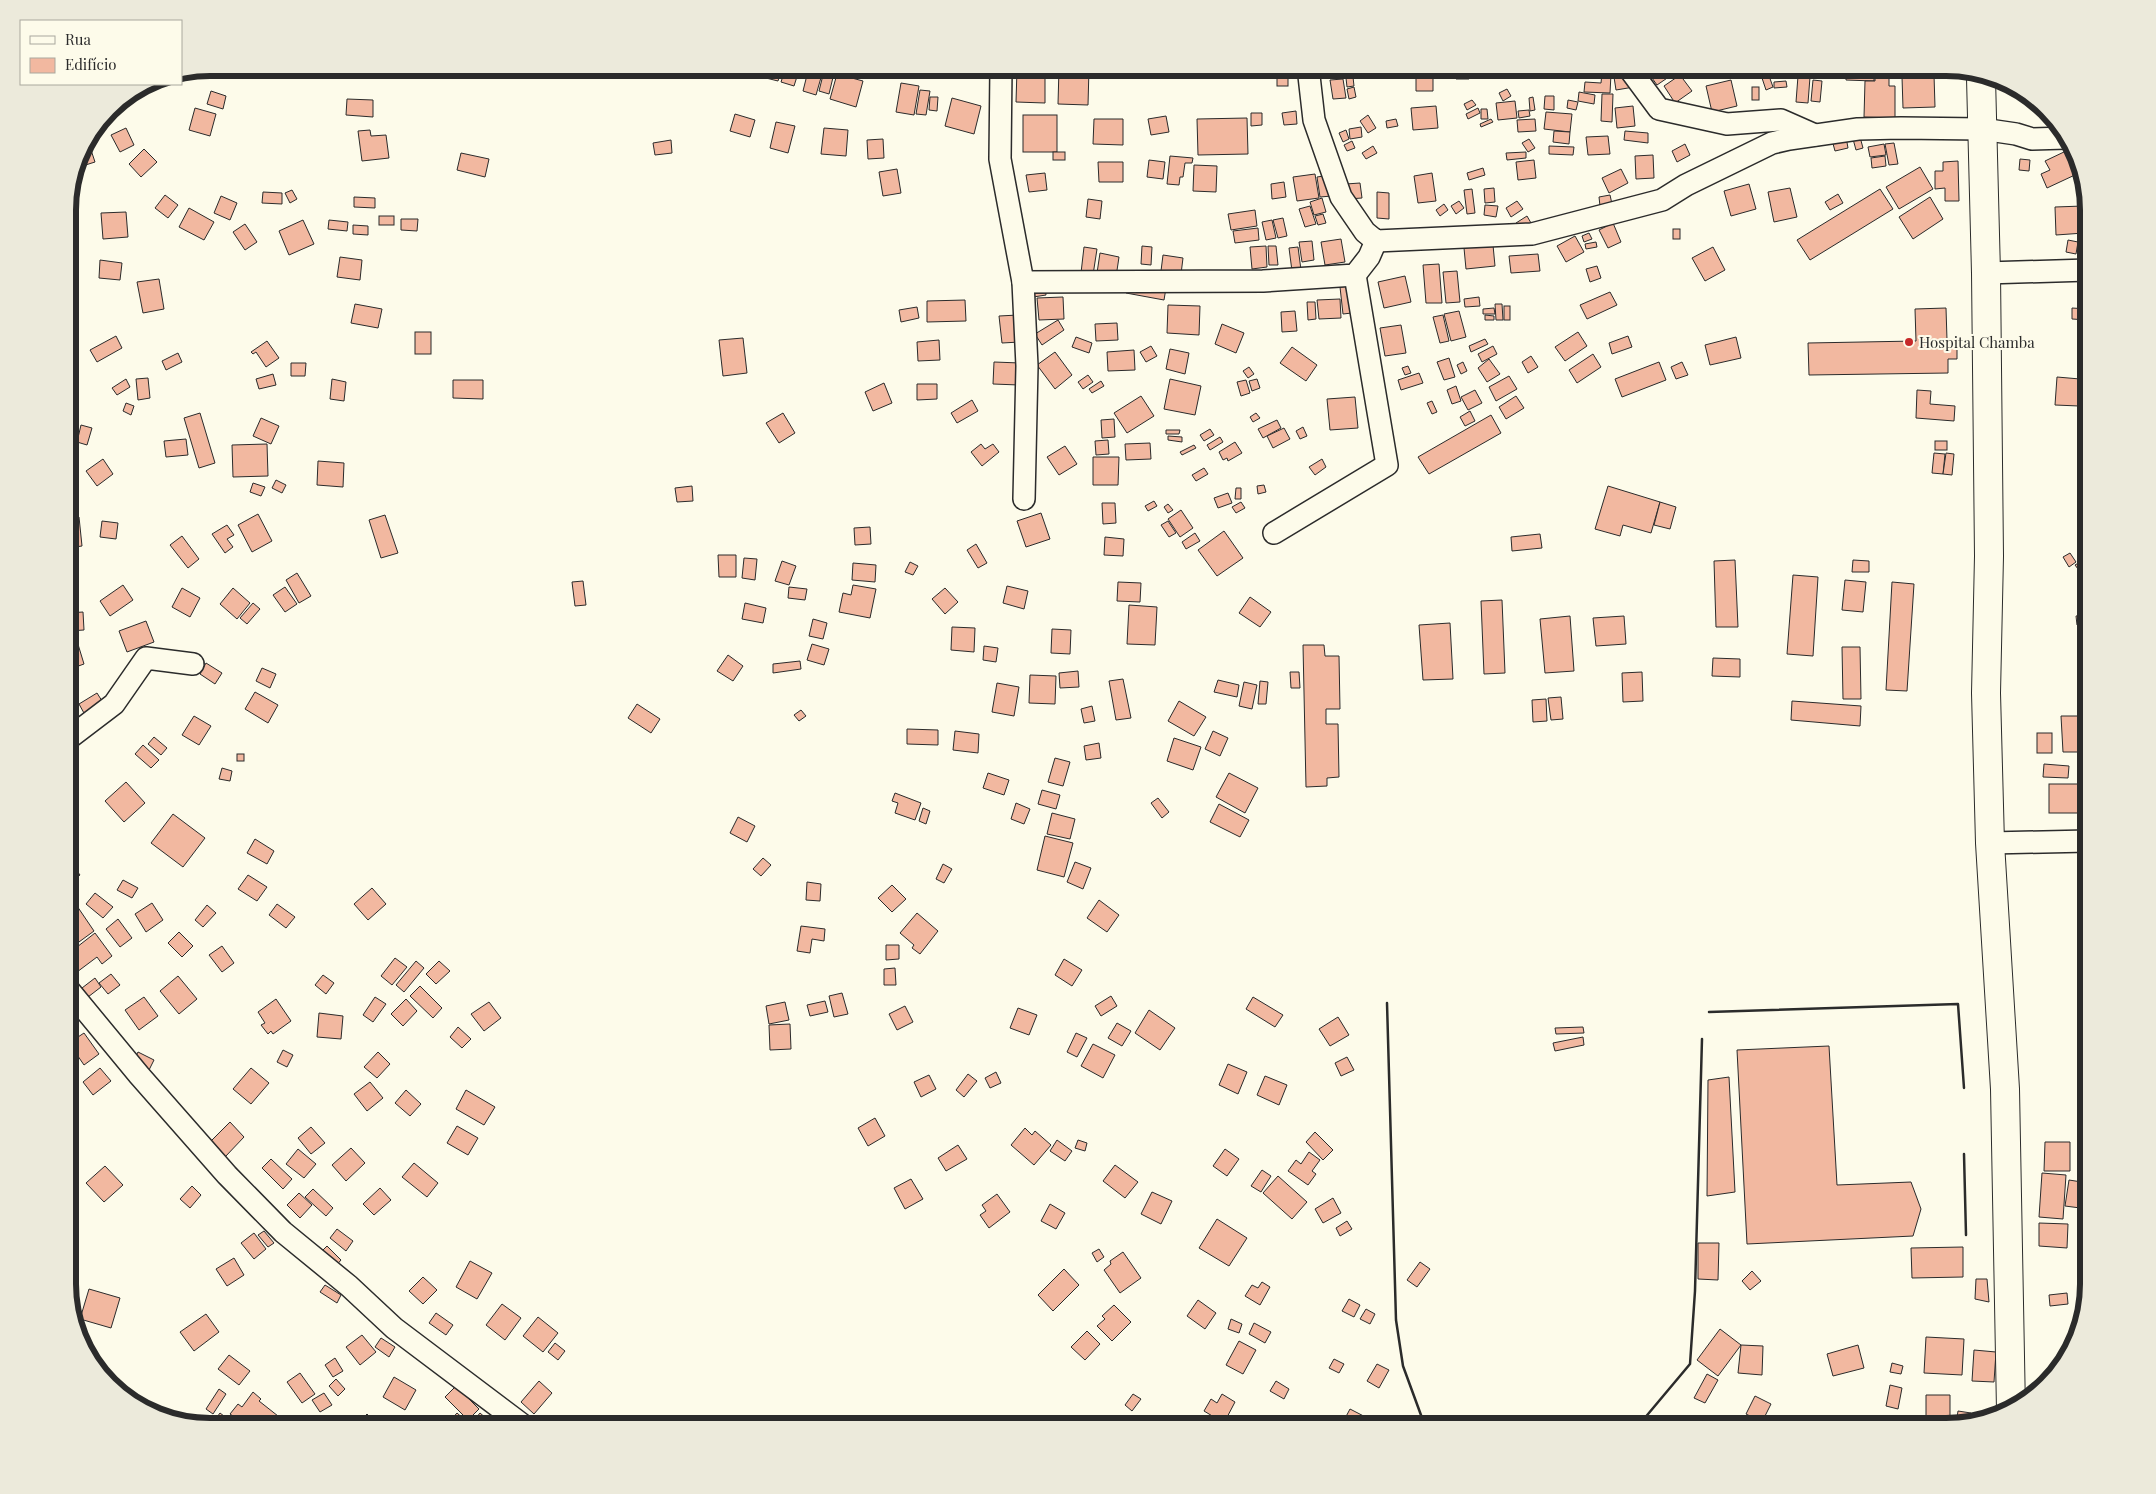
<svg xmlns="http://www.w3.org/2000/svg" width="2156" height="1494" viewBox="0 0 2156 1494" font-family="'Playfair Display',serif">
<rect width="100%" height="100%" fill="#fdfbea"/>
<!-- building -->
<g fill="#f2b8a0" stroke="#2b2b2b">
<polygon points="359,67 375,67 373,73"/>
<polygon points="478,67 500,67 499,77 477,75"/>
<polygon points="765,67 782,67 778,81 762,77"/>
<polygon points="786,67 800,67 794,86 781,82"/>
<polygon points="809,67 824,67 816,95 803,91"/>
<polygon points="825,67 835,69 829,94 819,91"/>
<polygon points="841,67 855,67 854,72 840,70"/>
<polygon points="856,67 863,67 862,73 855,73"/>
<polygon points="898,67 929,67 928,71"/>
<polygon points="1227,67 1254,67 1254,70 1227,71"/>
<polygon points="1255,67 1276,67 1277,73 1255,73"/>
<rect x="1277" y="67" width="11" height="19"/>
<polygon points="1433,67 1433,91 1416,91 1416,68"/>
<polygon points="1455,67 1469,67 1469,79 1456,79"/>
<polygon points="1476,67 1485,67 1485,74 1476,73"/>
<polygon points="1507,67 1518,67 1518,72 1507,71"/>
<polygon points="1520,67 1531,67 1530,72 1520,71"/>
<polygon points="1653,67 1673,67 1676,72 1657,85 1647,71"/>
<polygon points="1741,67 1761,67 1760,71 1741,70"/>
<polygon points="1846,67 1874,67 1874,81 1846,80"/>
<polygon points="1876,67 1903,67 1903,75 1876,74"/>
<polygon points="1059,68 1089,68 1088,105 1058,104"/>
<polygon points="1017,69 1045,69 1045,103 1016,102"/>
<polygon points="1341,71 1342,75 1329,78 1328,74"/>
<polygon points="1602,73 1611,74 1610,93 1584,92 1585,82 1601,83"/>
<polygon points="1768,73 1773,87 1766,90 1761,75"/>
<polygon points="837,74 863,81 856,107 830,99"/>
<polygon points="1638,74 1640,86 1616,90 1614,77"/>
<polygon points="1680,75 1692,91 1675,103 1664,86"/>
<polygon points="1875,75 1889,75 1889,86 1895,86 1895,118 1864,117 1865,81 1875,81"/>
<polygon points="1934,75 1935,107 1903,108 1902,77"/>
<polygon points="1798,76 1810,77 1808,103 1796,102"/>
<polygon points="1353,77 1354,86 1347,87 1346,78"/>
<polygon points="1343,79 1346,98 1333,99 1330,80"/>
<polygon points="1731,80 1737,106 1712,112 1706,86"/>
<polygon points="1813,80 1822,81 1820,102 1811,101"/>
<polygon points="1786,81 1787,87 1774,88 1774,82"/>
<polygon points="901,83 919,86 914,115 896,112"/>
<polygon points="1354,87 1356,97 1349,99 1347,89"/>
<rect x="1752" y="87" width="7" height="13"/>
<polygon points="141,88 144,94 129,103 126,98"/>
<polygon points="1507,89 1511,96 1503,101 1499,93"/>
<polygon points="920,90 930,91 926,115 916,114"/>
<polygon points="211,91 226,96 223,109 207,104"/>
<polygon points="1579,92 1595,95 1594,104 1578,101"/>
<polygon points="1602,94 1613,94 1612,122 1601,121"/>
<polygon points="1545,96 1554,96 1554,110 1544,109"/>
<polygon points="930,97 938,97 937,111 929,110"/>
<polygon points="1533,97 1535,110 1530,111 1529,98"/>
<polygon points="952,98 981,106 974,134 945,126"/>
<polygon points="347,99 373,100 373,117 346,115"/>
<polygon points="1472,100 1476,105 1467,110 1464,104"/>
<polygon points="1568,100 1578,102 1576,110 1567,108"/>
<polygon points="1515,101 1517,118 1498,120 1496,103"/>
<polygon points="120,102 122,109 108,112 110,109"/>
<polygon points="1436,106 1438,128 1413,130 1411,108"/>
<polygon points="1633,106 1635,126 1617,128 1615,108"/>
<polygon points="195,108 216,114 210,136 189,130"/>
<polygon points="1478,108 1480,113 1468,119 1466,114"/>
<polygon points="1481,109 1487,109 1488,119 1481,119"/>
<polygon points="1529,110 1530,116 1519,118 1518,111"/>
<polygon points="1296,111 1297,124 1284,125 1282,113"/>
<polygon points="1546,112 1572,114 1570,132 1544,129"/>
<polygon points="1251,113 1262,113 1262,125 1251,126"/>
<polygon points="735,114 755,120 750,137 730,131"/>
<rect x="1023" y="115" width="34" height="37"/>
<polygon points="1368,115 1376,128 1368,133 1360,121"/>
<polygon points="1166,116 1169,132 1151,135 1148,119"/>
<polygon points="1247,118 1248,154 1198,155 1197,119"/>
<polygon points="1094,119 1123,119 1123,145 1093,144"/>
<polygon points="1396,119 1398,126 1387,128 1386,121"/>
<polygon points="1491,119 1493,122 1481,127 1480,124"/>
<polygon points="1535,119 1536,131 1518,132 1517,120"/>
<polygon points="776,122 795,126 788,153 770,148"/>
<polygon points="1361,127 1362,137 1350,139 1349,129"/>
<polygon points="126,128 134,145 120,152 111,135"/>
<polygon points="824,128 848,130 846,156 821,154"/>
<polygon points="370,130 371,136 386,135 389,158 362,161 358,131"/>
<polygon points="1346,130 1349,139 1343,142 1339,133"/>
<polygon points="1554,131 1570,132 1569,144 1553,142"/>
<polygon points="1625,131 1648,133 1648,143 1624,140"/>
<polygon points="1608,136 1610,154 1588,155 1586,137"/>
<polygon points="1846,137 1848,148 1835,151 1832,140"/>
<polygon points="1860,137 1863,148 1856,150 1853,139"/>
<polygon points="883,139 884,158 868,159 867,140"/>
<polygon points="1529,139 1535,148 1528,152 1522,143"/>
<polygon points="671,140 672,153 655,155 653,143"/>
<polygon points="88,141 95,162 76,168 78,155"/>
<polygon points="1352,141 1355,148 1347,151 1344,145"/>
<polygon points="1894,143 1898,164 1889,165 1885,144"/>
<polygon points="1685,144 1690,155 1677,162 1672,151"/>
<polygon points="1884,144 1886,155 1870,157 1868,147"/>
<polygon points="1373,146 1377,153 1366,159 1362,153"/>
<polygon points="1549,146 1574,147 1573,155 1549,154"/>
<polygon points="144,149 157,162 141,177 129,164"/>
<polygon points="2066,151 2077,174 2047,188 2041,174 2050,170 2045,161"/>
<rect x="1053" y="152" width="12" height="8"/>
<polygon points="1526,152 1526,158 1507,160 1506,153"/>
<polygon points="461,153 489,159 485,177 457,170"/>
<polygon points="1653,155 1654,178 1636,179 1635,156"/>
<polygon points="1170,156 1193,158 1192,163 1185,163 1183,177 1180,177 1179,185 1167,184"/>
<polygon points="1885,156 1886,166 1872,168 1871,158"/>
<polygon points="2020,159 2030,160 2029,171 2019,170"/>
<polygon points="1149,160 1165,162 1163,179 1147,177"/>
<polygon points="1534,160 1536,178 1518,180 1516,162"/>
<polygon points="1958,161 1959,201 1945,201 1945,188 1935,189 1935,171 1943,171 1943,162"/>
<polygon points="1098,162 1123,162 1123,182 1099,182"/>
<polygon points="1194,165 1217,166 1216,192 1193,191"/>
<polygon points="1920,167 1933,189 1899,209 1886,187"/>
<polygon points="1483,168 1485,175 1469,180 1467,173"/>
<polygon points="897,169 901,193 883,196 879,172"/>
<polygon points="1621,169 1628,183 1609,193 1602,178"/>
<polygon points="1045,173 1047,190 1029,192 1026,175"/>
<polygon points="1432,173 1436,201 1418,203 1414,176"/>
<polygon points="1315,174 1319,198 1297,201 1293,177"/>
<polygon points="1330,175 1332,196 1320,197 1317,177"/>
<polygon points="1284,182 1286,197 1272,199 1271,184"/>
<polygon points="1360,183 1362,198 1348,199 1346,184"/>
<polygon points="1749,184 1756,209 1731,216 1724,191"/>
<polygon points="1494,188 1495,202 1485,203 1484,189"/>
<polygon points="1790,188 1797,217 1774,222 1768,192"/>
<polygon points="1472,189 1475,213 1467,214 1464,190"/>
<polygon points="1880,189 1893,209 1810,260 1797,240"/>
<polygon points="292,190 297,199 290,203 285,193"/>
<polygon points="263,192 282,193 282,204 262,203"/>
<polygon points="1377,192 1389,193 1389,219 1377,218"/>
<polygon points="1838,194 1843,203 1830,210 1825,202"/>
<polygon points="165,195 178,205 168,218 155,208"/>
<polygon points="1610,195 1612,204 1600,206 1599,197"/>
<polygon points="221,196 237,203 230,220 214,213"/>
<polygon points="354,197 375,198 375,208 354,207"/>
<polygon points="1930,197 1943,219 1913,239 1899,217"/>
<polygon points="1322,198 1326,212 1314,215 1310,202"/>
<polygon points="1088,199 1102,201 1100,219 1086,217"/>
<polygon points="1459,201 1464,208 1456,214 1451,206"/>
<polygon points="1517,201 1523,209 1511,217 1506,208"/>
<polygon points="1444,204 1448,210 1440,216 1436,210"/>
<polygon points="1485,205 1498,206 1496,217 1484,215"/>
<polygon points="1310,206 1316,224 1305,227 1299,209"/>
<polygon points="2083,206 2084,233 2056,235 2055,207"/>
<polygon points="189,208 214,222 204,240 179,227"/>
<polygon points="1255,210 1257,226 1231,230 1228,214"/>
<polygon points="126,212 128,237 103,239 101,213"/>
<polygon points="1323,214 1326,223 1318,225 1315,216"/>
<rect x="379" y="216" width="15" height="9"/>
<polygon points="1527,216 1531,223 1521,230 1516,223"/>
<polygon points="1283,218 1287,236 1278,238 1273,220"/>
<polygon points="401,219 418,219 417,231 401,230"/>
<polygon points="303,220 314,244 289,255 279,231"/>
<polygon points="329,220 348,222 347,231 328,229"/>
<polygon points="1272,220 1276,238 1266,240 1262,222"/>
<polygon points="1613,223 1621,242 1608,248 1599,230"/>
<polygon points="245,224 257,242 245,250 233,232"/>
<polygon points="353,225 368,226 368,235 353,234"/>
<polygon points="1258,228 1259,240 1235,243 1233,231"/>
<rect x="1673" y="229" width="7" height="10"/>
<polygon points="1589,233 1592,239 1584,242 1582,236"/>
<polygon points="1575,236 1584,252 1566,262 1557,246"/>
<polygon points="1341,239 1345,262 1325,265 1321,242"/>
<polygon points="68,240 74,241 73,251 68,250"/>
<polygon points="2068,240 2078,242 2076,254 2066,252"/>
<polygon points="2080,240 2088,240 2088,253 2081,253"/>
<polygon points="1312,241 1314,260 1302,262 1299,242"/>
<polygon points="1596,242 1597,247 1586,249 1585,244"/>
<polygon points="1493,245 1495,266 1466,269 1464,248"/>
<polygon points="1142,246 1152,247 1151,265 1141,264"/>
<polygon points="1266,246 1267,267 1252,269 1250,247"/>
<polygon points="1268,246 1276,246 1278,265 1269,265"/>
<polygon points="1084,247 1097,249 1093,275 1081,273"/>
<polygon points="1298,247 1301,270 1292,271 1289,248"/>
<polygon points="1713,247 1725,270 1705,281 1692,258"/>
<polygon points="1100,253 1119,257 1116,277 1097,273"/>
<polygon points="1538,254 1540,271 1511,273 1509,256"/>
<polygon points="1163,255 1183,258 1181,274 1161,271"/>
<polygon points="340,257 362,260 360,280 337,277"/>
<polygon points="100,260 122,263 120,280 99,278"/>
<polygon points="1439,264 1442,303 1426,303 1423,265"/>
<polygon points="1597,266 1601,278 1590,282 1586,269"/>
<polygon points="1457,271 1460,302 1446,303 1443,272"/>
<polygon points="1129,275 1167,282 1164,300 1126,293"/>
<polygon points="1405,276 1411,302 1384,308 1378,282"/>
<polygon points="159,279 164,309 143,313 137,282"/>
<polygon points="1366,284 1369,311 1343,314 1340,287"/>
<polygon points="2087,284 2088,284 2088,307 2086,307"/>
<polygon points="1045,286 1046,295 1027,298 1025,289"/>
<polygon points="1610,292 1617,305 1587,319 1580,305"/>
<polygon points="1063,297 1064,319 1039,320 1037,298"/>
<polygon points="1479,297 1480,306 1465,307 1464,299"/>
<polygon points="1340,299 1341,318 1319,319 1317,300"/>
<polygon points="965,300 966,321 927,322 927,301"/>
<polygon points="1307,302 1315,302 1316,319 1308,320"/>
<polygon points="355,304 382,309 378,328 351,323"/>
<polygon points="1495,304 1502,304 1503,320 1496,320"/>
<polygon points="1168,305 1200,306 1199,335 1167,333"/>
<rect x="1504" y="306" width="6" height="14"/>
<polygon points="917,307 919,318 901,322 899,310"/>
<polygon points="1494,308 1495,314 1483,314 1483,309"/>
<polygon points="1946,308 1947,340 1957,340 1957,359 1948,359 1948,373 1809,375 1808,343 1916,341 1915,309"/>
<polygon points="2072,308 2088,309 2088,320 2072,319"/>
<polygon points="1295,311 1297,331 1282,332 1281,312"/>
<polygon points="1459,311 1466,337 1451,341 1444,314"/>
<polygon points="1018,315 1020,342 1002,343 999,316"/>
<polygon points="1443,315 1449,341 1440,343 1433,317"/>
<polygon points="1485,315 1494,316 1494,320 1485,320"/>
<polygon points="1058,320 1064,330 1042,345 1035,334"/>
<polygon points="1117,323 1118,340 1096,341 1095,324"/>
<polygon points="1222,324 1244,333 1236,353 1215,344"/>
<polygon points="1401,325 1406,353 1385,356 1380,328"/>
<rect x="415" y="332" width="16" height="22"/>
<polygon points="1578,332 1587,346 1565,361 1555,347"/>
<polygon points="116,336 122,348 97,362 90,350"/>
<polygon points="1628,336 1632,347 1612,354 1609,343"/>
<polygon points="1076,337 1092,343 1089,353 1072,347"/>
<polygon points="1736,337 1741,358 1710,365 1705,345"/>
<polygon points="743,338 747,373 723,376 719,340"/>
<polygon points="1485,339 1488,344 1471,352 1469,346"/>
<polygon points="939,340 940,360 918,361 917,342"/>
<polygon points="267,341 279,358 266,367 256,352 253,354 251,352"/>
<polygon points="1151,346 1157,356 1146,362 1140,352"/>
<polygon points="1493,346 1497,354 1482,362 1478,354"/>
<polygon points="1292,347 1317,365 1306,381 1280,363"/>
<polygon points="1170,349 1189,353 1185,374 1166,369"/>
<polygon points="1134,350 1135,370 1108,371 1107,352"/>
<polygon points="1055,352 1072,375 1055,389 1037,365"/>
<polygon points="178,353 182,362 166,370 162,361"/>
<polygon points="1593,354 1601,367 1577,383 1569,370"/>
<polygon points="1531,356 1538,367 1528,373 1522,362"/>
<polygon points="1449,358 1455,377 1444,380 1437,362"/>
<polygon points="1489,359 1500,374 1487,382 1478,368"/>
<polygon points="994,362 1020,363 1019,385 993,384"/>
<polygon points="1463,362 1467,371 1461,374 1457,365"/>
<polygon points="1659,362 1666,380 1622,397 1615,379"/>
<polygon points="1682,362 1688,375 1676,379 1671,367"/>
<polygon points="291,363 306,363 305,376 291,376"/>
<polygon points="1408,366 1411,373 1405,375 1402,368"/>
<polygon points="1249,367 1254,374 1248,378 1243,371"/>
<polygon points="1419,373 1423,383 1401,390 1398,380"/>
<polygon points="273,374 276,385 259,389 256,379"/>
<polygon points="1088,375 1093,382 1083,389 1078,382"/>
<polygon points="1509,376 1517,389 1496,401 1489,387"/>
<polygon points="2057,377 2080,379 2079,406 2055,405"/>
<polygon points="148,378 150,398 138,400 136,379"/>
<polygon points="126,379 130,387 117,395 112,388"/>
<polygon points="332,379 346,382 344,401 330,399"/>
<polygon points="1170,379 1201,386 1195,415 1164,409"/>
<polygon points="1257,379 1260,388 1252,391 1249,381"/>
<polygon points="453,380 483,380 483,399 453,398"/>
<polygon points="1246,380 1250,393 1241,396 1237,382"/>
<polygon points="1101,381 1104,386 1092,393 1089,389"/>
<polygon points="884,383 892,403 873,411 865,392"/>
<polygon points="917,384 937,384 937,399 917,400"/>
<polygon points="1456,386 1461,401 1452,404 1447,390"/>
<polygon points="1475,390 1482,403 1468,410 1461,397"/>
<polygon points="1917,390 1931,391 1930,404 1955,406 1954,421 1916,418"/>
<polygon points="1141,396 1154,416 1127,433 1114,413"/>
<polygon points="1516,396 1524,408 1506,419 1499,407"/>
<polygon points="1355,397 1358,428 1330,430 1327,399"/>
<polygon points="972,400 978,411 957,423 951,413"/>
<polygon points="1432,401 1437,412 1432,414 1427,403"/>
<polygon points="126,403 134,406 131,415 123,411"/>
<polygon points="1470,411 1475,421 1465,426 1460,417"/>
<polygon points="200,413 215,463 199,468 184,418"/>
<polygon points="783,413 795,433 779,443 766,423"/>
<polygon points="1256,413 1260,418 1253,422 1250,417"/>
<polygon points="1491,415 1501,433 1429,474 1418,457"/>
<polygon points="261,418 279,426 271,444 253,436"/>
<polygon points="1114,419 1115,437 1102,438 1101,420"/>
<polygon points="1277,420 1281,428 1263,438 1258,429"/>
<polygon points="81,425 92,428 87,445 77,442"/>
<polygon points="1303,427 1307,436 1300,439 1296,431"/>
<polygon points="1284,428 1290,439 1273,448 1267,436"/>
<polygon points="1210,429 1214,435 1204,441 1200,435"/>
<polygon points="1166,430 1180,430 1179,434 1166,434"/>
<polygon points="1168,436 1182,437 1182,442 1168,440"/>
<polygon points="1220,437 1223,442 1210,450 1207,445"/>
<polygon points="186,439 188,455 166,457 164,441"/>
<polygon points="1108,440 1109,454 1096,455 1095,441"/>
<rect x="1935" y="441" width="12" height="9"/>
<polygon points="1235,442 1242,453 1228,461 1227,458 1223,460 1219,452"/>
<polygon points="1150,443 1151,459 1126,460 1125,444"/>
<polygon points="267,444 268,476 233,477 232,445"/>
<polygon points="981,444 985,449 993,444 999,452 982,466 971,452"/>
<polygon points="1194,445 1196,448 1182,455 1180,452"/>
<polygon points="1065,446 1077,464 1059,475 1047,457"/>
<polygon points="1934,453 1945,454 1943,474 1932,473"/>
<polygon points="1946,453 1954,454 1952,475 1943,474"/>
<polygon points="1093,457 1119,457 1118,485 1093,485"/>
<polygon points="103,459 113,474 97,486 86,471"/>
<polygon points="1322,459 1326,467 1315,475 1309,467"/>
<polygon points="318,461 344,463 343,487 317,485"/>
<polygon points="1204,468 1208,474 1196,481 1192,475"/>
<polygon points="276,480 286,485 282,493 272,488"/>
<polygon points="253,483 265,487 261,496 250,492"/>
<polygon points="1264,485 1266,492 1258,494 1257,486"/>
<polygon points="692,486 693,501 677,502 675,488"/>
<polygon points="1608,486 1660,502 1651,533 1623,525 1620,536 1595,529"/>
<polygon points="1236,488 1241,488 1241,499 1235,499"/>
<polygon points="1228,493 1232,503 1218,508 1214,498"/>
<polygon points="1154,501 1157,506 1148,511 1145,506"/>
<polygon points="1241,502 1245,508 1236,513 1232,507"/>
<polygon points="1660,502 1676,507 1670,529 1654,525"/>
<polygon points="1102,503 1115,503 1116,523 1103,524"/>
<polygon points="1168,504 1173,510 1168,513 1164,507"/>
<polygon points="1181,510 1193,528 1180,537 1168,519"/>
<polygon points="1041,513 1050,539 1026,547 1017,521"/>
<polygon points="258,514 272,541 252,552 238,525"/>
<polygon points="385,515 398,553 381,558 369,520"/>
<polygon points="79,517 82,546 68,548 68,518"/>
<polygon points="102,521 118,523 116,539 100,537"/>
<polygon points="1168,521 1176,533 1169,537 1161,525"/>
<polygon points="227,525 234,535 227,539 233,547 225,553 212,534"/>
<polygon points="870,527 871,544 855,545 854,528"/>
<polygon points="1224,531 1243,558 1217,576 1198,550"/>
<polygon points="1195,533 1200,541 1186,549 1182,542"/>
<polygon points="1540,534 1542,548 1512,551 1511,537"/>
<polygon points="182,536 199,559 188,568 170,545"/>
<polygon points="1105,537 1124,539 1123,556 1104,555"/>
<polygon points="976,544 987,563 978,568 967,550"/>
<polygon points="2070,553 2076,562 2069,567 2063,557"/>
<polygon points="718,555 736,555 736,577 719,577"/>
<polygon points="744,558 757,559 755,580 742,578"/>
<polygon points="1735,560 1738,627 1716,627 1714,561"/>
<polygon points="1853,560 1869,561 1869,572 1852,572"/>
<polygon points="2084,560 2086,564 2078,569 2075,565"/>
<polygon points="782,561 796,566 789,585 775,581"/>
<polygon points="910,562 918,566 913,575 905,572"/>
<polygon points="853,563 876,565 875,582 852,580"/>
<polygon points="297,573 311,596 299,603 286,580"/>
<polygon points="71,575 76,592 68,594 68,576"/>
<polygon points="1793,575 1818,577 1813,656 1787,654"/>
<polygon points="1845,580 1866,582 1863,612 1842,610"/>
<polygon points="583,581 586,605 575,606 572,582"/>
<polygon points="1118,582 1141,583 1140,602 1117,601"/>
<polygon points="1892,582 1914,584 1907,691 1886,690"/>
<polygon points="123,585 133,600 110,616 100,601"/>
<polygon points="853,585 876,589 870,618 839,612 843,593 851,595"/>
<polygon points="1007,586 1028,591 1024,609 1003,603"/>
<polygon points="285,587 297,604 285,612 273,595"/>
<polygon points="789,587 807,589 805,600 788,598"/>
<polygon points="182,588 200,598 190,617 172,607"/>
<polygon points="233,588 250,603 237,619 220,604"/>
<polygon points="945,588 958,602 945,614 932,599"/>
<polygon points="1250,597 1271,612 1260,627 1239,613"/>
<polygon points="1502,600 1505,673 1484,674 1481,601"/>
<polygon points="253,603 260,609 247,624 240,618"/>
<polygon points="745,603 766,608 763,623 742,619"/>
<polygon points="1129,605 1157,607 1155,645 1127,644"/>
<polygon points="83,612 84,630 68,631 68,613"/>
<polygon points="2084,615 2086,624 2077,625 2076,616"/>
<polygon points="1570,616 1574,671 1545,673 1540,619"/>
<polygon points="1624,616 1626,644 1596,646 1593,618"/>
<polygon points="813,619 827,623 823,639 809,636"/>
<polygon points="146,621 154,642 127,652 119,631"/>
<polygon points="1450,623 1453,679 1423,680 1419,625"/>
<polygon points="952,627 975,628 974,652 951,650"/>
<polygon points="1052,629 1071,630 1070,654 1051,653"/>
<polygon points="77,641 84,664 70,669 68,644"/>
<polygon points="812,644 829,649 824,665 807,660"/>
<polygon points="1303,645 1324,645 1325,656 1339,656 1340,709 1326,709 1326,724 1338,724 1339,777 1327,778 1327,786 1306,787"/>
<polygon points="984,646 998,648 996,662 983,660"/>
<polygon points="1842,647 1860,647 1861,699 1843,699"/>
<polygon points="728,655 743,666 733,681 717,671"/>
<polygon points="1713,658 1740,659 1740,677 1712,676"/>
<polygon points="800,661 801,669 773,673 773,664"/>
<polygon points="206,663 222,673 215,684 200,674"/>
<polygon points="262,668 276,674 270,688 256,681"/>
<polygon points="1078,671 1079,687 1060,688 1059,673"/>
<polygon points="1290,672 1299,672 1300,688 1291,688"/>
<polygon points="1642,672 1643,701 1623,702 1622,673"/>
<polygon points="1030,675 1056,676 1055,704 1029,703"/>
<polygon points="1123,679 1131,718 1116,720 1109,681"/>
<polygon points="1218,680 1239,685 1237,697 1214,692"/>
<polygon points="1260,681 1268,682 1266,704 1258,704"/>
<polygon points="1244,682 1257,685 1252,709 1239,706"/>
<polygon points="997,683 1019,687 1014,716 992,712"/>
<polygon points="255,692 278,705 268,723 245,709"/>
<polygon points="97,693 109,712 90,724 79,704"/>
<polygon points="1561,697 1563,719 1551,720 1548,698"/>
<polygon points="1546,699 1547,721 1533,722 1532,700"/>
<polygon points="1179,701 1206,717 1194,736 1168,721"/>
<polygon points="1792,701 1861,706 1860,726 1791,720"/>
<polygon points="637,704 660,719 651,733 628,718"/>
<polygon points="1092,706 1095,721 1084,723 1081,709"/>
<polygon points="801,710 806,716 799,721 794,715"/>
<polygon points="194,716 211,726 199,745 182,735"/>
<polygon points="2061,716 2081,716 2082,752 2063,752"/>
<polygon points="907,729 938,730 938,745 907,744"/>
<polygon points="955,731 979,734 978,753 953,750"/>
<polygon points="1213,731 1228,738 1220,756 1205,749"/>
<rect x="2037" y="733" width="15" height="20"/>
<polygon points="154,737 167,748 161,755 148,744"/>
<polygon points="1174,738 1201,747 1193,770 1167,761"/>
<polygon points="1099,743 1101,758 1086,760 1084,746"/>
<polygon points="143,745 159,760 151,768 135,754"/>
<rect x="237" y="754" width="7" height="7"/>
<polygon points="1055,758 1070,762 1063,786 1048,782"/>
<polygon points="2044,764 2069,766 2068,778 2043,777"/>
<polygon points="222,768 232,771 230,781 219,779"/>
<polygon points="988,773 1009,780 1004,795 983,788"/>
<polygon points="1229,773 1258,788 1245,813 1216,797"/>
<polygon points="126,782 145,803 124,822 105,801"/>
<rect x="2049" y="784" width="34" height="29"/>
<polygon points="1042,790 1060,795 1056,809 1038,804"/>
<polygon points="895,793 921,803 915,820 895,813 898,803 892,801"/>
<polygon points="68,796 75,804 68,811"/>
<polygon points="1158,798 1169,812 1162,818 1151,803"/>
<polygon points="1016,803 1030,809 1024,824 1011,819"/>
<polygon points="1219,804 1249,820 1240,837 1210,822"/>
<polygon points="923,808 930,811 926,824 919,821"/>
<polygon points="1052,813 1075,819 1070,839 1047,834"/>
<polygon points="173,814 205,838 183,867 151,843"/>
<polygon points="738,817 755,826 747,842 730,833"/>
<polygon points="1045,836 1073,843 1064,877 1037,870"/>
<polygon points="255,839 274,851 267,864 247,853"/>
<polygon points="763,858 771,865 761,876 753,869"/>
<polygon points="68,859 80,875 68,884"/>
<polygon points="1075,862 1091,868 1083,889 1067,882"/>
<polygon points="943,864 952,869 944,883 936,879"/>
<polygon points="248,875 267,887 257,901 238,889"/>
<polygon points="123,880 138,888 132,898 117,890"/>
<polygon points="807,882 821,884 820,901 806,900"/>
<polygon points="892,885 906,899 892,912 878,898"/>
<polygon points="372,888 386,904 368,920 354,904"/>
<polygon points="95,893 113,907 103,918 86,904"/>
<polygon points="1099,900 1119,915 1107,932 1087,918"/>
<polygon points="152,903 163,920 146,932 135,914"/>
<polygon points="277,904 295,917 286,928 269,915"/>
<polygon points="207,905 216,913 203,927 195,920"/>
<polygon points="77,906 94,931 68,950 68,926 73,923 68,913"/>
<polygon points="917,913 938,931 920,954 912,948 914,945 900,933"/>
<polygon points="118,919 132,938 120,947 106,929"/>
<polygon points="801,926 825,929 824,941 812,939 810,953 797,951"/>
<polygon points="179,932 193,946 182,957 168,943"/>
<polygon points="95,933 112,956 102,964 97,957 77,972 68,960 68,954"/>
<polygon points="886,945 899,945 899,959 886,960"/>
<polygon points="222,946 234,963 222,972 209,955"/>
<polygon points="395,958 407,967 392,985 381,976"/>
<polygon points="1064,959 1082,970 1072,986 1055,975"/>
<polygon points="416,961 424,968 404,992 396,985"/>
<polygon points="439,961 450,971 436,984 426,974"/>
<polygon points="895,968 896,985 884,985 884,969"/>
<polygon points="111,974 120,985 108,994 99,983"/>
<polygon points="323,975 334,983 326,994 315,985"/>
<polygon points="178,976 197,999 179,1014 160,991"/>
<polygon points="95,978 101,987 88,997 82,988"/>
<polygon points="420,986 442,1008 433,1018 410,996"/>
<polygon points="842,993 848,1014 834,1017 829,996"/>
<polygon points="1111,996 1117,1006 1101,1016 1095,1006"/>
<polygon points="144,997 158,1016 139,1030 125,1010"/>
<polygon points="375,997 386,1004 373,1022 363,1015"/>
<polygon points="1253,997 1283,1015 1275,1027 1246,1009"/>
<polygon points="276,999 291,1021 273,1034 271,1031 268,1034 261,1025 265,1023 258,1012"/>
<polygon points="406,999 417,1011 403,1026 391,1014"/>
<polygon points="825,1001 828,1012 810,1016 807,1005"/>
<polygon points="489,1002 501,1018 484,1031 471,1014"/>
<polygon points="785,1002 789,1020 769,1024 766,1006"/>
<polygon points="905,1006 913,1022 897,1030 889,1014"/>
<polygon points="1018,1008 1037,1015 1029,1035 1010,1028"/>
<polygon points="1149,1010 1175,1028 1160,1050 1135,1033"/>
<polygon points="319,1013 343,1016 341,1039 317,1037"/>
<polygon points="1338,1017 1349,1035 1330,1046 1319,1029"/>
<polygon points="1117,1023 1131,1031 1122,1046 1108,1038"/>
<polygon points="790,1024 791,1049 770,1050 769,1025"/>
<polygon points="458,1027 471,1039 462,1048 450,1037"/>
<polygon points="1583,1027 1584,1033 1556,1034 1555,1028"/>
<polygon points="84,1033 99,1054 84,1065 69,1043"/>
<polygon points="1076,1033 1087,1038 1077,1057 1067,1052"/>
<polygon points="1583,1037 1584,1045 1555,1051 1553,1043"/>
<polygon points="1093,1044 1115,1055 1103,1078 1081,1066"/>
<polygon points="1829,1046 1837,1185 1911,1182 1921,1209 1913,1236 1747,1244 1737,1050"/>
<polygon points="68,1050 76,1062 68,1069"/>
<polygon points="283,1050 293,1055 287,1067 277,1062"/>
<polygon points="138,1052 154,1060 149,1070 133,1062"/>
<polygon points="378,1052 390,1064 377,1078 364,1067"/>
<polygon points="1347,1057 1354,1070 1341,1076 1335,1063"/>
<polygon points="1228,1064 1247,1072 1238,1094 1219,1085"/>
<polygon points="100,1068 111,1081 93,1095 83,1082"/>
<polygon points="251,1068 269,1083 251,1104 233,1089"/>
<polygon points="996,1072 1001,1083 990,1088 985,1078"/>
<polygon points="968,1074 977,1081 964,1097 956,1090"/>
<polygon points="929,1075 936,1089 921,1097 914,1082"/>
<polygon points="1265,1076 1287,1085 1279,1105 1257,1095"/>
<polygon points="1729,1077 1735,1192 1707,1196 1708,1080"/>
<polygon points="370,1082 383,1098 367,1111 354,1094"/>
<polygon points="406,1090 421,1104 410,1116 395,1103"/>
<polygon points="466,1090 495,1107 484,1125 456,1109"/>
<polygon points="875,1118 885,1136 868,1146 858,1128"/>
<polygon points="230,1122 244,1137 225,1157 210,1142"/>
<polygon points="457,1126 478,1138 468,1155 447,1143"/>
<polygon points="311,1127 325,1143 311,1154 298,1138"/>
<polygon points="1025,1128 1032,1135 1035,1131 1051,1145 1034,1165 1011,1145"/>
<polygon points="1315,1132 1333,1150 1323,1160 1306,1142"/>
<polygon points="2083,1138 2088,1138 2088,1165 2082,1165"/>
<polygon points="1057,1140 1072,1151 1065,1161 1050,1151"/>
<polygon points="1078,1140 1087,1143 1085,1151 1075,1148"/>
<polygon points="2045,1142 2070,1142 2070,1171 2044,1171"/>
<polygon points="958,1145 967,1159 946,1171 938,1158"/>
<polygon points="351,1148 365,1163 346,1181 332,1165"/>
<polygon points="298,1149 316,1164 304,1178 286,1164"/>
<polygon points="1225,1149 1239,1159 1227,1176 1213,1166"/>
<polygon points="1309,1152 1320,1160 1312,1171 1316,1174 1308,1185 1288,1171 1296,1160 1301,1164"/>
<polygon points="271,1159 292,1179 283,1189 262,1168"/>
<polygon points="414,1163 438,1183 427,1197 402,1177"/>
<polygon points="1115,1165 1138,1182 1125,1198 1103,1181"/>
<polygon points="105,1166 123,1185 104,1202 86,1183"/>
<polygon points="1262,1170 1271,1176 1261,1192 1251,1186"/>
<polygon points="2042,1173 2066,1175 2063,1219 2039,1217"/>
<polygon points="1278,1176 1307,1202 1292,1219 1263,1193"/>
<polygon points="911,1179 923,1199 905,1209 894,1188"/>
<polygon points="2069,1180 2088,1183 2088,1209 2065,1206"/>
<polygon points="192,1186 201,1195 190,1208 180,1199"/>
<polygon points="380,1188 391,1200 374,1215 363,1204"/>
<polygon points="313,1189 333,1208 326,1216 305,1197"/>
<polygon points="1152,1192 1172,1201 1161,1224 1141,1214"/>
<polygon points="299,1193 312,1205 300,1218 287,1205"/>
<polygon points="997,1194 1010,1212 989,1228 980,1215 986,1211 982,1205"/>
<polygon points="1333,1198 1341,1213 1323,1223 1315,1209"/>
<polygon points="1050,1204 1065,1213 1056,1229 1041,1221"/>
<polygon points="1217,1219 1247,1238 1229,1266 1199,1248"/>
<polygon points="1347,1221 1352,1229 1340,1236 1336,1228"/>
<polygon points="2039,1223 2068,1224 2067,1248 2039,1246"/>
<polygon points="337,1229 353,1241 346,1251 330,1238"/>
<polygon points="264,1231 274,1243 268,1247 258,1235"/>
<polygon points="254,1233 266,1249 254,1259 241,1243"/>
<polygon points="1698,1243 1719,1243 1718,1280 1698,1279"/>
<polygon points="327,1246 341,1260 334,1268 319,1254"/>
<polygon points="1963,1247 1963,1277 1912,1278 1911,1248"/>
<polygon points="1099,1249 1104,1257 1097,1262 1092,1253"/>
<polygon points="1123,1252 1141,1278 1120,1293 1104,1270 1111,1264 1110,1261"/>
<polygon points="234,1258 244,1275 227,1286 216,1269"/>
<polygon points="470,1261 492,1273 477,1299 456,1287"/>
<polygon points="1420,1262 1430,1269 1417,1287 1407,1280"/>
<polygon points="1064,1269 1079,1285 1053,1311 1038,1295"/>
<polygon points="1752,1271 1761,1281 1750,1290 1742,1281"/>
<polygon points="423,1277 437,1290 423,1304 409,1291"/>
<polygon points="1976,1279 1987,1279 1989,1302 1975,1299"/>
<polygon points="1262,1282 1270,1287 1260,1305 1245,1296 1252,1285 1258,1288"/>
<polygon points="325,1285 341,1295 337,1303 320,1292"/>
<polygon points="2079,1287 2088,1287 2081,1310 2079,1310"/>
<polygon points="89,1289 120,1298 111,1328 80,1319"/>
<polygon points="2067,1293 2068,1304 2050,1306 2049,1295"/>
<polygon points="1349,1299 1360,1305 1354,1317 1342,1311"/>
<polygon points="1198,1300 1216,1313 1205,1329 1187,1316"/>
<polygon points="502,1304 521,1318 505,1340 486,1325"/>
<polygon points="1114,1305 1131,1322 1112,1341 1097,1326 1105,1319 1102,1316"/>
<polygon points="1366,1309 1375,1314 1370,1324 1360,1319"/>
<polygon points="436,1313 453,1325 446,1335 429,1323"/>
<polygon points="206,1314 219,1332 194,1351 180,1332"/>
<polygon points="538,1317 558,1333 543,1352 523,1336"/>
<polygon points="1231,1319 1242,1324 1239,1333 1228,1329"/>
<polygon points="1254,1323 1271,1332 1265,1343 1249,1334"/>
<polygon points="1720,1329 1741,1345 1718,1376 1697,1360"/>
<polygon points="1087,1331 1100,1344 1085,1360 1071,1347"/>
<polygon points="362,1335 376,1352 360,1365 346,1347"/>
<polygon points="1926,1337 1964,1339 1962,1375 1924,1373"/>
<polygon points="381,1338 395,1347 389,1357 375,1347"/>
<polygon points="1239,1341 1256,1350 1243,1374 1226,1365"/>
<polygon points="555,1343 565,1351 558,1360 548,1352"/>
<polygon points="1741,1345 1763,1346 1762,1375 1738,1373"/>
<polygon points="1858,1345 1864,1368 1833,1376 1827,1354"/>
<polygon points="1974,1350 1996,1352 1994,1382 1972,1381"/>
<polygon points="229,1355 250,1371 239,1385 218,1369"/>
<polygon points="335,1358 343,1371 333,1377 325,1365"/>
<polygon points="1334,1359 1344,1364 1339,1373 1329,1368"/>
<polygon points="1892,1363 1903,1366 1901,1374 1890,1372"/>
<polygon points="1377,1364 1389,1370 1379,1388 1367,1381"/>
<polygon points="300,1373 315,1394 302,1403 287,1382"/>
<polygon points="1707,1374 1718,1380 1705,1403 1694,1398"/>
<polygon points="394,1377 416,1390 405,1410 383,1397"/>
<polygon points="336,1379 345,1389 338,1396 329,1386"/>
<polygon points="539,1381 552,1393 534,1414 521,1402"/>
<polygon points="1276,1381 1289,1389 1284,1399 1270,1391"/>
<polygon points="1890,1385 1902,1388 1898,1409 1886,1406"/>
<polygon points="456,1386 479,1409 468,1420 445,1397"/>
<polygon points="219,1389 226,1394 213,1414 206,1409"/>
<polygon points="253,1392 261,1399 259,1401 278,1416 270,1426 247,1426 230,1414 238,1404 242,1407"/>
<polygon points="324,1393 332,1405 320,1412 312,1400"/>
<polygon points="1133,1394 1141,1399 1132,1411 1125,1405"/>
<polygon points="1222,1394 1235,1402 1224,1423 1204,1411 1211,1399 1217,1403"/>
<polygon points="1926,1395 1950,1395 1950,1425 1926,1426"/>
<polygon points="1755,1396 1771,1404 1762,1422 1746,1414"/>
<polygon points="1350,1409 1383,1426 1341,1426"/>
<polygon points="1958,1411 1971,1413 1970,1421 1956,1424"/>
<polygon points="220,1413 233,1423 231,1426 215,1426 212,1424"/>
<polygon points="457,1413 466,1421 461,1426 453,1426 448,1423"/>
<polygon points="480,1413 495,1426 475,1426 472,1423"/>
<polygon points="367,1414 379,1426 355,1426"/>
<polygon points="1257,1416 1271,1424 1270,1426 1251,1426"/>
</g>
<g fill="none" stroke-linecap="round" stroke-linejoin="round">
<defs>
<g id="minor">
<polyline points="1001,67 1000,159 1023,282 1263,281 1355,275 1369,257 1376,241"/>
<polyline points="1308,67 1314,120 1341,197 1365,232 1376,241 1532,234 1662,200 1686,185 1772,143 1789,139 1858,129 1901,128 1982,129 2016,134 2032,139 2066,138"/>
<polyline points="1628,67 1659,109 1727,124 1781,120 1815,135"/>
<polyline points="1986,273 2088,270"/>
<polyline points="1023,282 1027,366 1024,499"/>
<polyline points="1274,533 1387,465 1355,275"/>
<polyline points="68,739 114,704 146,658 193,664"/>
<polyline points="1990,843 2088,841"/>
<polyline points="68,989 139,1075 227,1175 283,1232 349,1286 394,1328 524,1426"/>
</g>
<polyline id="major" points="1981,78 1986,273 1989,556 1986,693 1990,843 2005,1089 2011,1410"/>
</defs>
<!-- minor casing -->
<use href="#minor" stroke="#2b2b2b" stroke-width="24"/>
<!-- major casing -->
<use href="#major" stroke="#2b2b2b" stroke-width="30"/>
<!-- minor -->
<use href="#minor" stroke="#fdfbea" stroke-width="21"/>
<!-- major -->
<use href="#major" stroke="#fdfbea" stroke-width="28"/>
<!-- wall -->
<g stroke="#2b2b2b" stroke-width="2.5">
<polyline points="1387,1003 1396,1320 1403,1366 1425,1426"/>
<polyline points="1709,1012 1958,1004 1964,1088"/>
<polyline points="1964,1154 1966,1235"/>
<polyline points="1638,1426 1690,1364 1695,1291 1702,1039"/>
</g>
</g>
<!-- markers -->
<circle fill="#c62828" stroke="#fdfbea" stroke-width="2" cx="1909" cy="342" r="5"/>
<g text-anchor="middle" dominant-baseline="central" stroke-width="4" stroke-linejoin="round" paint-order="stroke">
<!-- poi labels -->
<g font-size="15" fill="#2b2b2b" stroke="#fdfbea" text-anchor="start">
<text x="1919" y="342">Hospital Chamba</text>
</g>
</g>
<!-- crop -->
<path d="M0 0H2156V1494H0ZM210 76H1946A134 134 0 0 1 2080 210V1284A134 134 0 0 1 1946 1418H210A134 134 0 0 1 76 1284V210A134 134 0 0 1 210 76Z" fill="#eceadb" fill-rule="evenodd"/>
<path fill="none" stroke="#2b2b2b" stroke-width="6" d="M210 76H1946A134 134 0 0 1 2080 210V1284A134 134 0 0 1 1946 1418H210A134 134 0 0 1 76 1284V210A134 134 0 0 1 210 76Z"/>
<!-- legend -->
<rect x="20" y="20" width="162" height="65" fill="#fdfbea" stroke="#a9a89e"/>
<rect x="30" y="36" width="25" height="8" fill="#fdfbea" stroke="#a9a89e"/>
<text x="65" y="45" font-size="15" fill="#2b2b2b">Rua</text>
<rect x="30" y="58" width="25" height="15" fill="#f2b8a0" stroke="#a9a89e"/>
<text x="65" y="70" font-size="15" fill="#2b2b2b">Edifício</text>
</svg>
